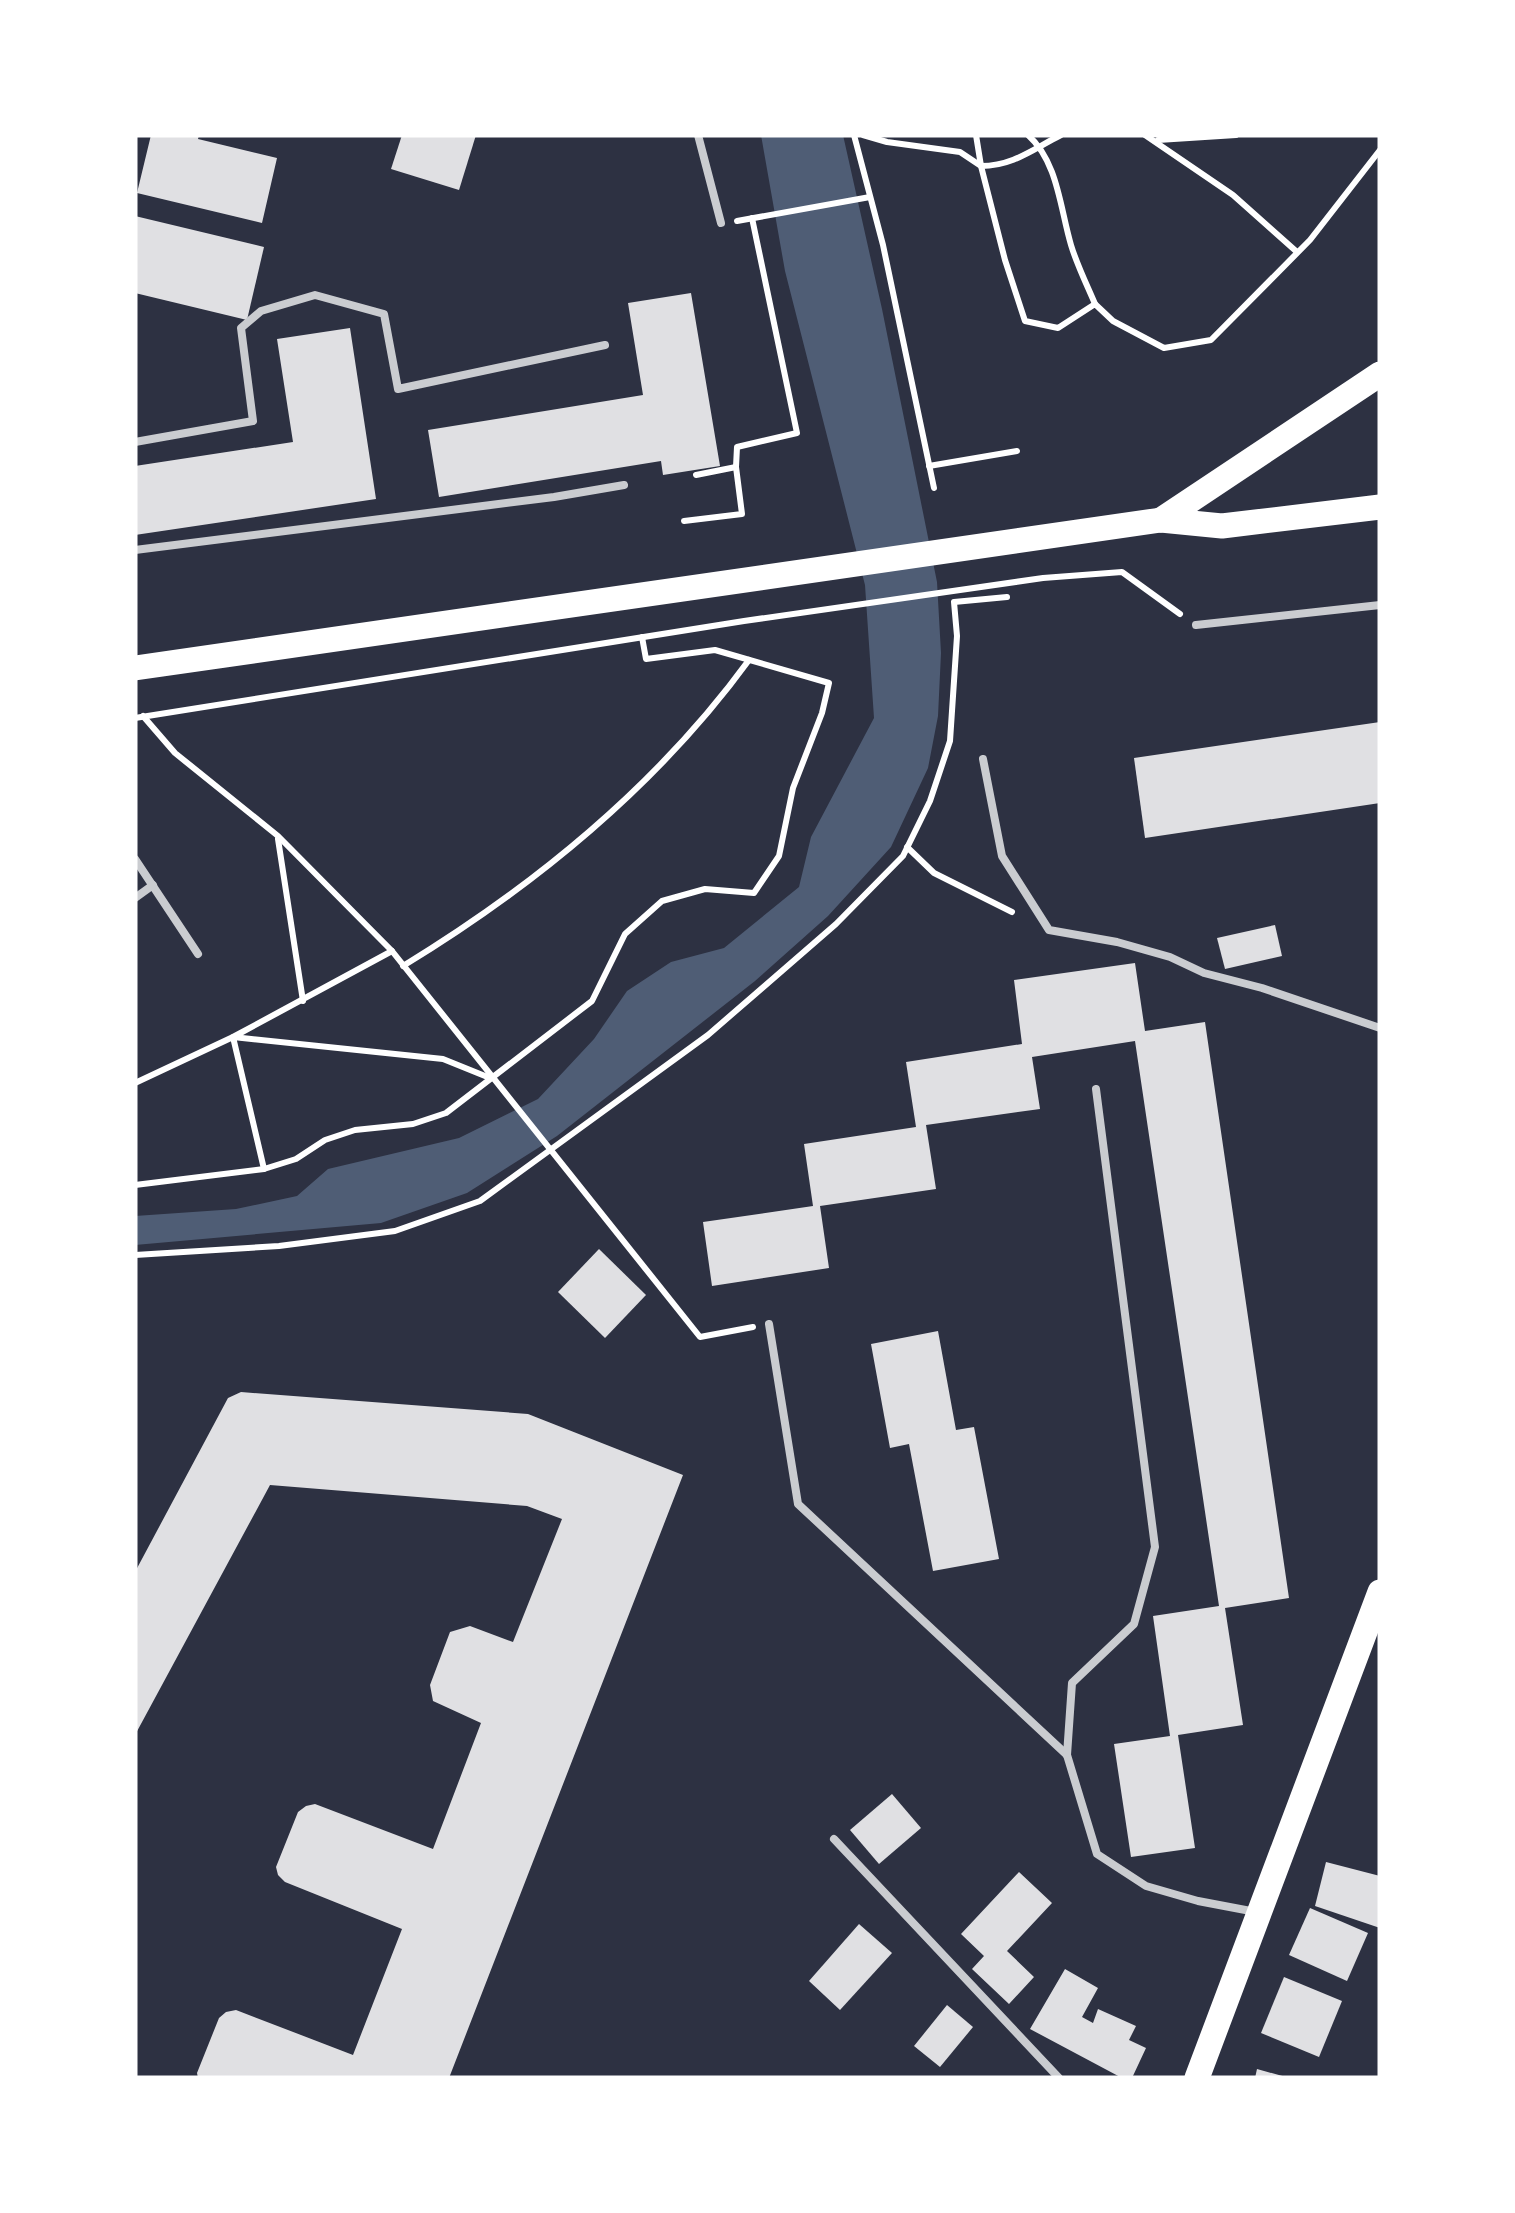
<svg xmlns="http://www.w3.org/2000/svg" width="1515" height="2213" viewBox="0 0 1515 2213" font-family="'PT Sans Narrow',sans-serif">
<rect width="100%" height="100%" fill="#2d3142"/>
<!-- water -->
<polygon fill="#4f5d75" points="761,135 843,135 882,309 937,582 941,653 938,716 928,768 891,847 828,916 755,981 557,1136 467,1193 381,1223 135,1245 135,1216 236,1209 297,1196 328,1169 459,1138 538,1099 594,1039 627,991 671,962 724,948 799,887 811,837 874,718 865,585 785,271"/>
<!-- building -->
<g fill="#e0e0e3">
<polygon points="151,135 199,135 198,139 277,158 262,223 137,193"/>
<polygon points="402,135 476,135 459,190 391,169"/>
<polygon points="135,216 264,247 247,320 135,293"/>
<polygon points="691,293 720,466 663,475 661,461 439,497 428,430 643,395 628,303"/>
<polygon points="350,328 376,499 135,535 135,466 293,442 277,339"/>
<polygon points="1380,722 1380,803 1145,838 1134,758"/>
<polygon points="1275,925 1282,956 1225,969 1217,938"/>
<polygon points="1135,963 1145,1031 1205,1022 1289,1598 1225,1608 1243,1725 1178,1735 1195,1848 1131,1857 1114,1744 1170,1736 1153,1616 1219,1606 1135,1041 1032,1057 1040,1109 926,1125 936,1189 820,1206 829,1268 712,1286 703,1222 813,1206 804,1144 916,1127 906,1062 1022,1044 1014,980"/>
<polygon points="599,1249 646,1295 605,1338 558,1292"/>
<polygon points="938,1331 956,1430 974,1427 999,1559 933,1571 909,1444 890,1448 871,1344"/>
<polygon points="241,1392 528,1414 683,1475 449,2078 198,2078 197,2073 219,2018 226,2012 236,2010 353,2055 402,1929 285,1882 278,1875 276,1867 298,1812 306,1806 315,1804 433,1849 481,1723 433,1701 430,1685 450,1632 470,1626 513,1642 562,1519 527,1506 270,1485 135,1735 135,1572 228,1398"/>
<polygon points="892,1794 921,1828 879,1864 850,1830"/>
<polygon points="1326,1862 1380,1876 1380,1928 1315,1906"/>
<polygon points="1019,1872 1052,1903 1007,1951 1034,1977 1009,2004 972,1969 984,1956 961,1934"/>
<polygon points="1310,1908 1368,1933 1347,1981 1289,1955"/>
<polygon points="859,1924 892,1953 840,2010 809,1981"/>
<polygon points="1065,1969 1098,1988 1082,2017 1093,2023 1098,2009 1136,2026 1129,2040 1146,2048 1132,2078 1122,2078 1030,2029"/>
<polygon points="1284,1977 1342,2001 1319,2057 1261,2033"/>
<polygon points="947,2005 973,2027 940,2067 914,2046"/>
<polygon points="1257,2069 1286,2077 1285,2078 1255,2078"/>
</g>
<g fill="none" stroke-linecap="round" stroke-linejoin="round">
<!-- path -->
<g stroke="#fff" stroke-width="6">
<polyline points="854,135 883,245 934,488"/>
<polyline points="863,135 887,142 960,152 981,166 1005,260 1025,321 1058,328 1095,304 1113,321 1164,348 1211,340 1310,240 1380,150"/>
<path d="M976 135 981 166C1013 166 1033 149 1061 135"/>
<path d="M1028 135C1058 162 1060 208 1071 245 1077 265 1087 285 1095 304"/>
<polyline points="1145,135 1233,195 1297,252"/>
<polyline points="1158,140 1236,135"/>
<polyline points="737,221 870,197"/>
<polyline points="929,466 1017,451"/>
<polyline points="696,475 736,467"/>
<polyline points="684,521 742,514 736,467 737,447 797,433 752,218"/>
<polyline points="143,716 175,753 278,836 392,951 700,1337 753,1327"/>
<polyline points="135,718 744,621 1043,578 1122,572 1180,614"/>
<polyline points="278,839 303,1001"/>
<polyline points="907,847 934,873 1012,912"/>
<path d="M403 966C536 885 657 786 749 660"/>
<polyline points="135,1083 233,1037 392,951"/>
<polyline points="264,1169 233,1037 443,1059 490,1078"/>
<polyline points="135,1185 264,1169 296,1159 325,1140 355,1130 413,1124 446,1113 592,1001 625,934 662,901 705,889 754,893 779,856 793,788 822,713 829,683 715,650 646,659 642,637"/>
<polyline points="135,1255 279,1246 395,1231 480,1201 708,1035 836,924 903,856 930,801 950,741 957,636 954,602 1007,597"/>
</g>
<!-- service -->
<g stroke="#caccd0" stroke-width="8">
<polyline points="698,135 721,223"/>
<polyline points="135,442 253,421 241,328 261,311 315,295 384,314 398,389 605,345"/>
<polyline points="135,550 554,497 624,485"/>
<polyline points="1196,625 1380,605"/>
<polyline points="983,759 1002,856 1049,930 1117,942 1170,957 1204,973 1262,988 1380,1028"/>
<polyline points="135,859 198,954"/>
<polyline points="135,898 153,885"/>
<polyline points="769,1324 798,1504 1067,1755 1097,1854 1146,1886 1198,1901 1256,1912"/>
<polyline points="1067,1755 1072,1683 1134,1624 1155,1547 1096,1089"/>
<polyline points="834,1839 1059,2078"/>
</g>
<!-- primary -->
<g stroke="#fff" stroke-width="25">
<polyline points="1161,520 1380,374"/>
<polyline points="135,668 1161,520 1222,526 1380,507"/>
<polyline points="1197,2078 1380,1592"/>
</g>
</g>
<!-- border -->
<rect width="1515" height="2213" fill="none" stroke="#ffffff" stroke-width="275"/>
</svg>
